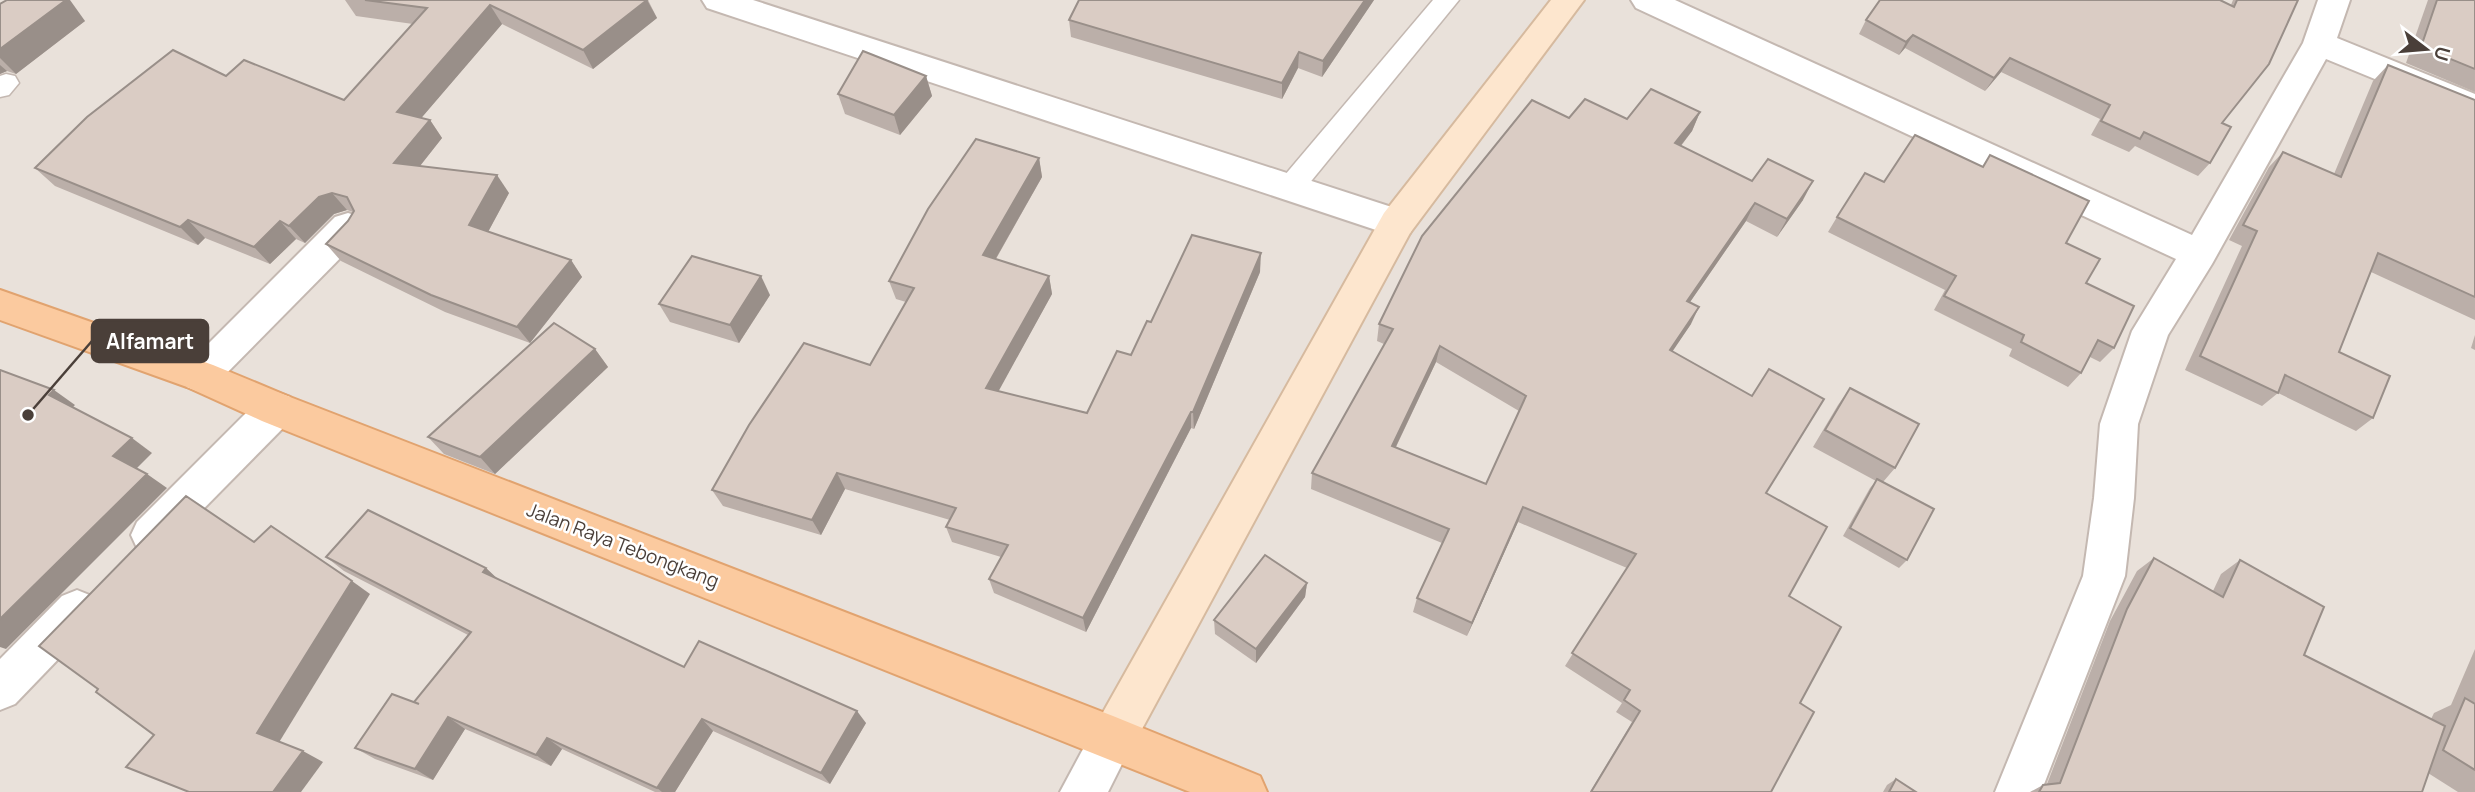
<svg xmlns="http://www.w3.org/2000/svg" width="2475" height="792" viewBox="0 0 2475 792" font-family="Manrope,sans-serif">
<rect width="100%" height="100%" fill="#f5f0ec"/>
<!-- residential -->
<rect fill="#e9e1da" x="0" y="0" width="2475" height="792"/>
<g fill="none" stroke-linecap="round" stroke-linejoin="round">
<defs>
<g id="lane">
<polygon points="1433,0 1459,0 1299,196 1289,199 1279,196 1276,189 1279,182"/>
<polygon points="6,74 15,76 19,83 9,95 0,97 0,76"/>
</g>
<g id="street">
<polygon points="702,0 753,0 1410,213 1415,223 1410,233 1397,237 707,8"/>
<polygon points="1631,0 1675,0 2192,235 2303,43 2318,0 2350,0 2337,38 2475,94 2475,120 2326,59 2212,264 2168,335 2138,424 2134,498 2125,576 2041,792 1995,792 2083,576 2094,498 2100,424 2132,331 2176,259 1636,8"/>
<polygon points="348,213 361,217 366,227 361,237 213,387 200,392 187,387 181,376 187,365 335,217"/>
<polygon points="276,392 290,397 295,409 290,421 165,548 151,553 137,548 131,535 137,522 262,397"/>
<polygon points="77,590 92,596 98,610 92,624 15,704 0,710 0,659 62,596"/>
<polygon points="1113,716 1129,723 1135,738 1108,792 1060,792 1097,723"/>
</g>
<polygon id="secondary" points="1551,0 1584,0 1410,233 1129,753 1113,760 1097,753 1091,738 1097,723 1384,213"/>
<polygon id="primary" points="0,290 213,365 290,397 1113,716 1260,776 1267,792 1190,792 262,421 187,387 0,320"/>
</defs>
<!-- lane casing -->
<use href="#lane" stroke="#c4b8b1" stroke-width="3"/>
<!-- street casing -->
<use href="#street" stroke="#c4b8b1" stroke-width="4"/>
<!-- secondary casing -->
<use href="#secondary" stroke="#d6ba9f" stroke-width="4"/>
<!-- primary casing -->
<use href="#primary" stroke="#e1a36f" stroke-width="4"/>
<!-- lane -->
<use href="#lane" fill="#fff" fill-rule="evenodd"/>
<!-- street -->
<use href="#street" fill="#fff" fill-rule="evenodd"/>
<!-- secondary -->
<use href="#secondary" fill="#fde6ce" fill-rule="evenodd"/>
<!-- primary -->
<use href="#primary" fill="#fbca9f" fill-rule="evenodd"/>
</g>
<!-- wall -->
<g fill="#bbafa9" fill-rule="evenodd">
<polygon points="345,0 648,0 657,18 593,69 502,24 421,118 430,120 442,138 420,166 509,193 488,232 571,260 582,277 530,343 445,312 341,261 326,244 348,221 353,212 347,210 334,214 305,243 296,239 270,264 205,238 198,245 55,186 35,168 344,100 413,24 356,16"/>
<polygon points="1374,0 1322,77 1298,68 1282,99 1071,37 1069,20"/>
<polygon points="2233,0 2298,0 2222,123 2210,163 2198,176 2135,146 2129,152 2091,135 2100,119 2001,72 1985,91 1905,48 1899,55 1859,34 1866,20 2231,5"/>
<polygon points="2428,0 2475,0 2475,92 2406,63"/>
<polygon points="0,4 85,21 16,74 7,71 0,74"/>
<polygon points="2388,65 2475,100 2475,320 2371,272 2339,352 2373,418 2356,431 2278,393 2262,406 2185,370 2242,246 2229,240 2269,167 2283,152 2334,174 2373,81"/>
<polygon points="926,76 932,96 900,135 845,114 838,94"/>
<path d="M1700 112 1692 131 1681 146 1752 181 1803 200 1777 237 1746 221 1690 302 1691 324 1672 351 1766 493 1789 596 1800 703 1771 792H1590L1632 722 1616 712 1622 703 1565 666 1627 568 1518 522 1467 636 1413 612 1417 598 1442 543 1311 489 1312 473 1384 344 1377 341 1379 324 1569 118 1627 119ZM1436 362 1519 411 1486 484 1396 447Z"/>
<polygon points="1990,155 2066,243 2086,283 2114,348 2100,362 2090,357 2081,373 2068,387 2009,356 2012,349 1934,310 1945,290 1828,232 1837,217 1884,182 1982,167"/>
<polygon points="1039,158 1042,177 996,259 1049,276 1052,294 998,391 1087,413 1131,355 1151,322 1260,272 1194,429 1191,428 1086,632 994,593 989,579 1001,557 952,542 946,527 950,520 845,489 821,535 723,506 712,490 870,365 906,302 896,299 889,281"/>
<polygon points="770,295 739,343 670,322 659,304"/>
<polygon points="2475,335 2475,350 2471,348"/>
<polygon points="595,349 608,367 495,474 444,454 428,437"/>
<polygon points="1850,388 1895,468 1883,482 1907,560 1899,568 1843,536 1870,488 1876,481 1813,447 1838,405"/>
<polygon points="326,557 486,568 496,578 684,667 866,723 830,784 713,731 675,792 655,792 562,749 551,766 465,729 433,780 375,759 355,748 415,703 468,635 344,571"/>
<polygon points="2154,558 2213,591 2221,574 2240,560 2304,655 2431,719 2434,713 2451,705 2475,649 2475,792 2458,792 2428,773 2422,792 2030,792 2043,785 2047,784 2110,621 2137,571"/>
<polygon points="1307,583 1305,597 1256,663 1215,634 1214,620"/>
<polygon points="1896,779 1916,792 1883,792 1887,785"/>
</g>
<!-- shaded-wall -->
<g fill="#998f89">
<polygon points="66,0 70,0 85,21 16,74 0,58 0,49"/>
<polygon points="647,0 657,18 593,69 583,50"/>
<polygon points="1365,0 1374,0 1322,77 1323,61"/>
<polygon points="490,5 502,24 411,130 397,112"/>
<polygon points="1913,35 1905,48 1899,55 1906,42"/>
<polygon points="1299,52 1298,68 1282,99 1282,83"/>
<polygon points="2010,58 2001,72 1985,91 1994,78"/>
<polygon points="0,65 7,71 0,74"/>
<polygon points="926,76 932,96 900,135 894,115"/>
<polygon points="1700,112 1692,131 1668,162 1675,143"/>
<polygon points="430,120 442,138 408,181 394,163"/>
<polygon points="1039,158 1042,177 987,274 983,255"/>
<polygon points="497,175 509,193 482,243 469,225"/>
<polygon points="1813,181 1803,200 1777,237 1787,219"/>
<polygon points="332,193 347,210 334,214 305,243 289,226 319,197"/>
<polygon points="1755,203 1746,221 1679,318 1687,301"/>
<polygon points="188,220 205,238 198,245 180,227"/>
<polygon points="280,221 296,239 270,264 254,247"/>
<polygon points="1261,253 1260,272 1194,429 1193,412"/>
<polygon points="571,260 582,277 530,343 517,327"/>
<polygon points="761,276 770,295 739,343 730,325"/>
<polygon points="1049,276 1052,294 991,405 986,388"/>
<polygon points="1699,307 1691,324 1662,367 1670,350"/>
<polygon points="1440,346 1436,362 1389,461 1392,446"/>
<polygon points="595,349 608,367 495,474 480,457"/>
<polygon points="54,390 75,405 70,410 49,395"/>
<polygon points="1191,412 1191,428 1086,632 1083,618"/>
<polygon points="132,438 152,453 134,471 113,456"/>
<polygon points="837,473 845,489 821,535 812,520"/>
<polygon points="147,474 167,488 6,649 0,647 0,619"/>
<polygon points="1523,507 1518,522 1467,636 1472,623"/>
<polygon points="486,568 501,582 483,572"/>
<polygon points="352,581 370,594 278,744 257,733"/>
<polygon points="1307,583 1305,597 1256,663 1256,649"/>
<polygon points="857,711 866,723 830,784 821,773"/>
<polygon points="448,717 465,729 433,780 415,769"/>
<polygon points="702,719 713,731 675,792 662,792 657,788"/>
<polygon points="547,738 562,749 551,766 536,755"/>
<polygon points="303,751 323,762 301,792 273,792"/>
</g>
<!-- building -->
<g fill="#daccc4" stroke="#998f89" stroke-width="2" fill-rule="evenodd">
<polygon points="7,0 66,0 0,49 0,4"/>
<polygon points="365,0 647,0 583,50 490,5 397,112 430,120 394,163 497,175 469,225 571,260 517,327 431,295 326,244 348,221 354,211 347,197 332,193 319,197 289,226 280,221 254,247 188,220 180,227 35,168 87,117 173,50 226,76 244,60 344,100 427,8"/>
<polygon points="1079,0 1365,0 1323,61 1299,52 1282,83 1069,20"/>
<polygon points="1880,0 2220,0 2234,7 2237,0 2298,0 2269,64 2222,123 2231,127 2210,163 2144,132 2140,139 2101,121 2110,105 2010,58 1994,78 1913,35 1906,42 1866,20"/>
<polygon points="2437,0 2475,0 2475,69 2421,47"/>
<polygon points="863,51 926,76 894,115 838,94"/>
<polygon points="2388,65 2475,100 2475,297 2378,253 2339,352 2390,376 2373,418 2285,375 2278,393 2200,356 2257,231 2243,225 2283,152 2341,177"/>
<path d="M1651 89 1700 112 1675 143 1752 181 1768 159 1813 181 1787 219 1755 203 1687 301 1699 307 1670 350 1752 396 1769 369 1824 399 1766 493 1827 527 1789 596 1841 627 1800 703 1814 712 1771 792H1591L1640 711 1624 700 1630 690 1572 653 1636 554 1523 507 1472 623 1417 598 1449 529 1312 473 1393 329 1379 324 1422 236 1532 100 1569 118 1585 99 1627 119ZM1440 346 1526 396 1486 484 1392 446Z"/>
<polygon points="1915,135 1983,167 1990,155 2089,201 2066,243 2100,259 2086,283 2134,306 2114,348 2098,340 2081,373 2021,342 2024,335 1944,296 1956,276 1837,217 1865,173 1884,182"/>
<polygon points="976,139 1039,158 983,255 1049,276 986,388 1087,413 1117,351 1131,355 1147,321 1151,322 1192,235 1261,253 1193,412 1191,412 1083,618 989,579 1008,545 946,527 956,508 837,473 812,520 712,490 749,425 804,343 870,365 914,288 889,281 928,209"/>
<polygon points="692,256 761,276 730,325 659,304"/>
<polygon points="554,323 595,349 480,457 428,437"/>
<polygon points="0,370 54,390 49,395 132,438 113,456 147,474 0,619"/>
<polygon points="1850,388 1919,424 1895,468 1825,430"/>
<polygon points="1877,479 1934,509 1907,560 1850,528"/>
<polygon points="186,496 254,542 271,526 352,581 257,733 303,751 273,792 189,792 126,767 154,735 96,692 98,689 39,646"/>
<polygon points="368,510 486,568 483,572 684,667 699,641 857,711 821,773 702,719 657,788 547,738 536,755 448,717 415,769 355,748 392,694 419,704 414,702 471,632 326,557"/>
<polygon points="1265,555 1307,583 1256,649 1214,620"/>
<polygon points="2154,558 2223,597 2240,560 2324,607 2304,655 2445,726 2422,792 2039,792 2043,785 2060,783 2127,609"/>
<polygon points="2465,698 2475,704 2475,770 2443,750"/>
<polygon points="1896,779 1916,792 1889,792"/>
</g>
<g text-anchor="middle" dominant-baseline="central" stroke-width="5" stroke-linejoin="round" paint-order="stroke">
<!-- street labels -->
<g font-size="19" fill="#4a3f39" stroke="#fff">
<text transform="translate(623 545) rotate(21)">Jalan Raya Tebongkang</text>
</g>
</g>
<!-- callouts -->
<path fill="none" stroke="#4a3f39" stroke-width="2.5" d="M28 415L92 341"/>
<circle fill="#4a3f39" stroke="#fff" stroke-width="2.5" cx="28" cy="415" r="7"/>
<rect fill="#4a3f39" stroke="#4a3f39" stroke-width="2.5" x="92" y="320" width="116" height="42" rx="7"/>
<g font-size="21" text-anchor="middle" font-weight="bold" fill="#fff">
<text x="150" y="349">Alfamart</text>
</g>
<!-- north arrow -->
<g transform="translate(2426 49) rotate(106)" stroke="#ffffff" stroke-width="5" paint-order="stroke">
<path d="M0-5L12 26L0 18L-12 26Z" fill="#4a3f39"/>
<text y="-10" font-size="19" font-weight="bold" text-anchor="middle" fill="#4a3f39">U</text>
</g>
</svg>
